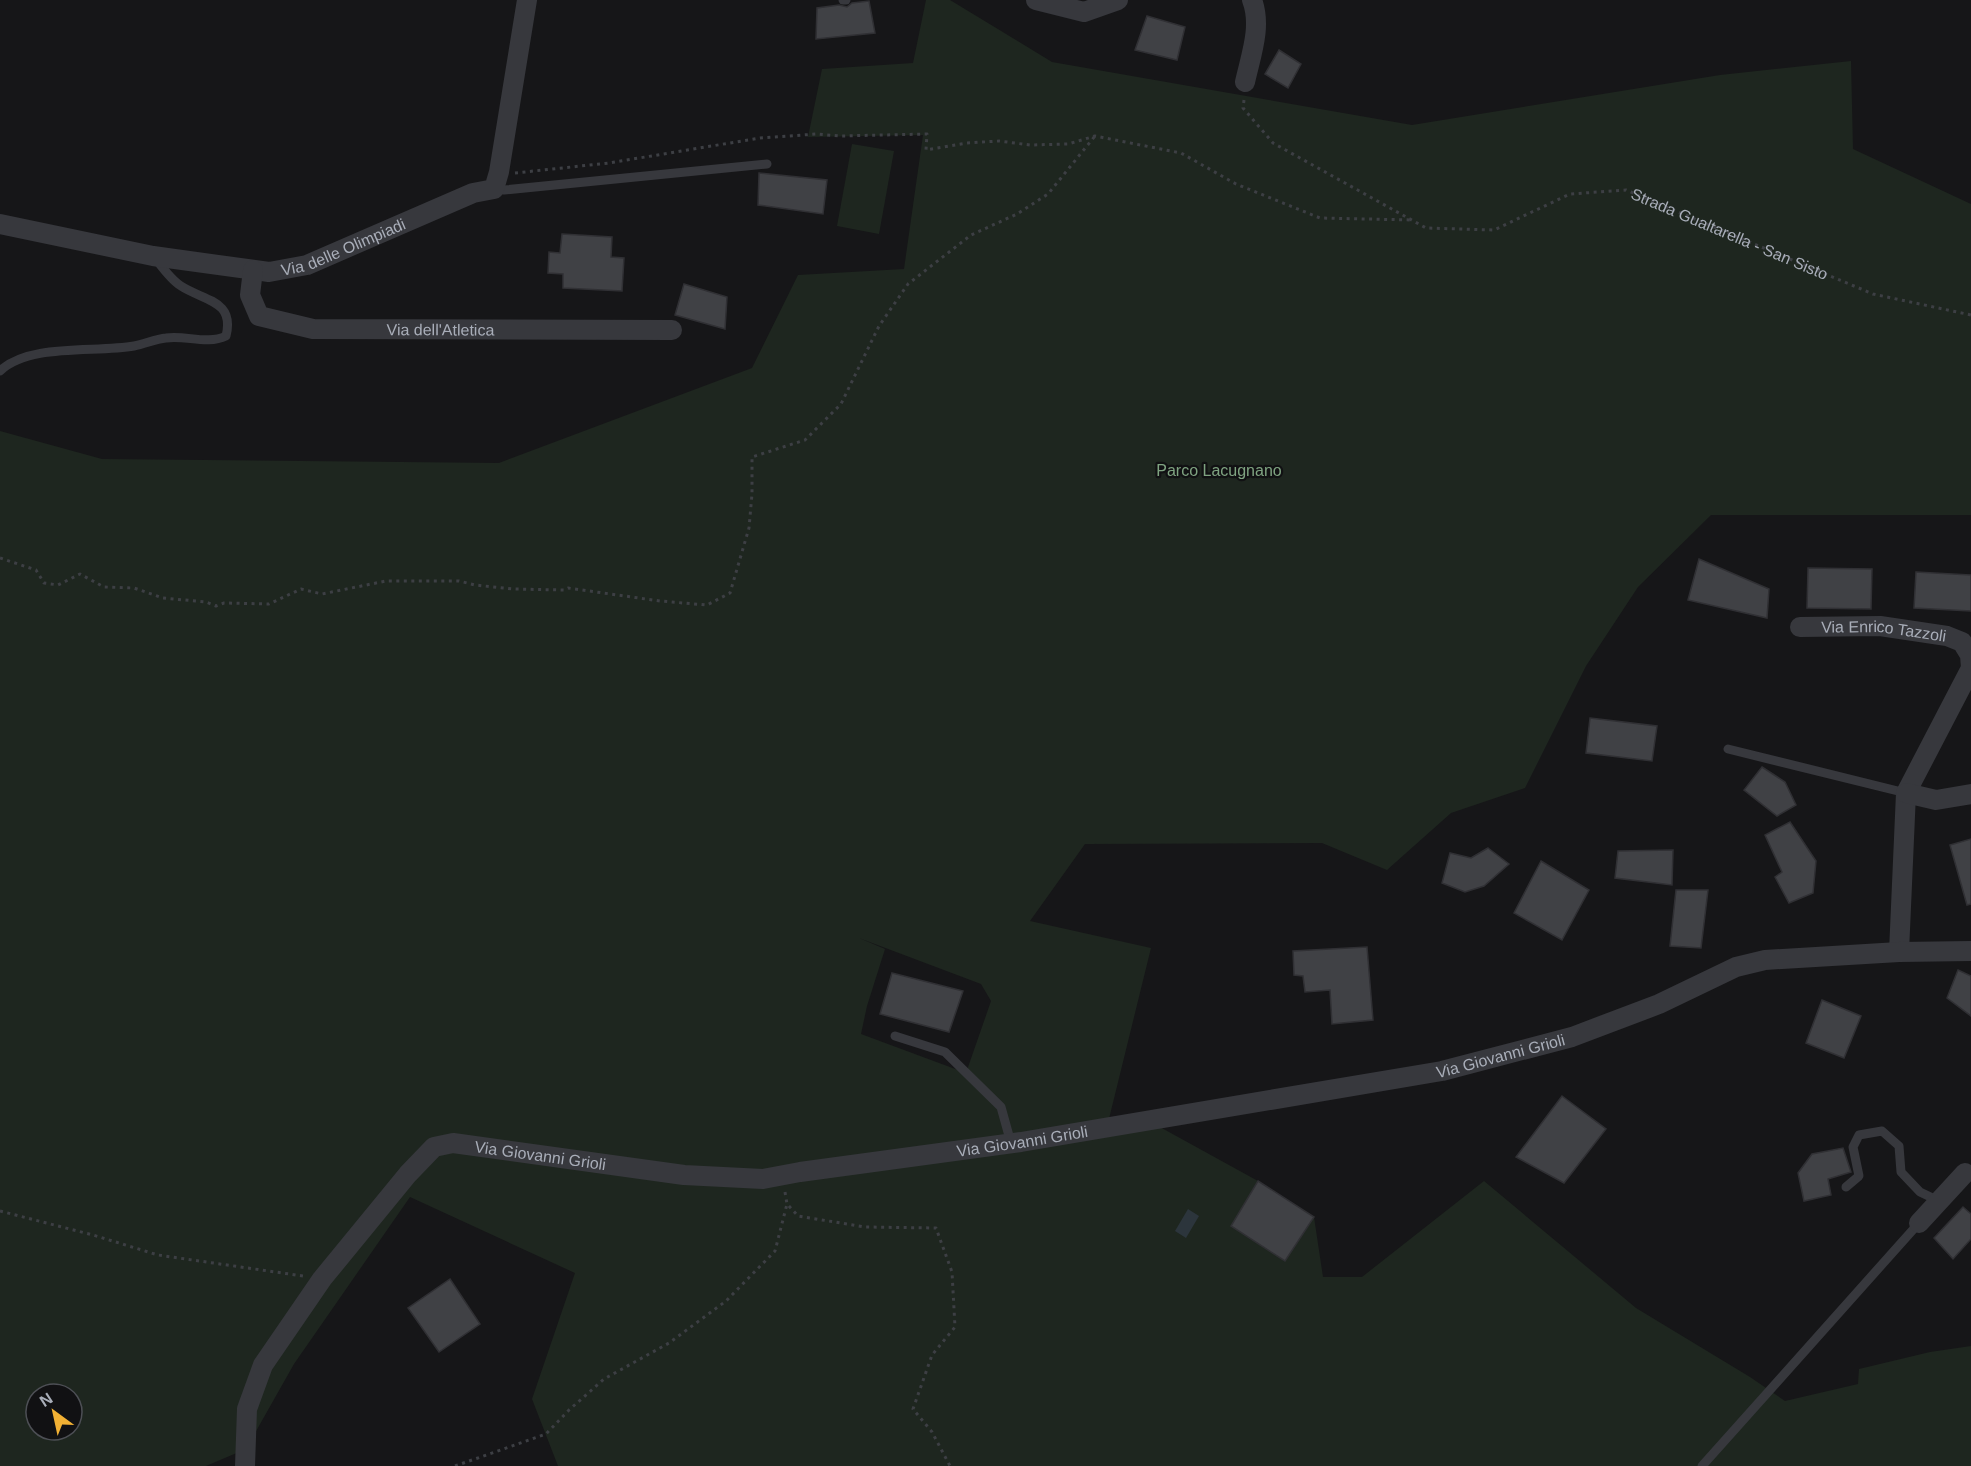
<svg xmlns="http://www.w3.org/2000/svg" width="1971" height="1466" viewBox="0 0 1971 1466" font-family="Helvetica,sans-serif">
<rect width="100%" height="100%" fill="#161618"/>
<!-- green -->
<g fill="#1e261f" fill-rule="evenodd">
<path d="M926 0H950L1052 62 1412 125 1720 75 1851 61 1853 149 1971 204V515H1711L1638 587 1586 666 1525 788 1451 813 1387 870 1322 843 1085 844 1030 921 1151 948 1107 1127 1149 1121 1258 1181 1232 1226 1285 1261 1314 1217 1323 1277H1362L1484 1181 1636 1308 1750 1377 1785 1401 1858 1384 1859 1369 1930 1352 1971 1346V1466H558L532 1399 575 1273 410 1197 294 1364 246 1449 206 1466H0V431L102 459 499 463 752 368 798 275 904 269 923 135 808 137 822 69 913 63ZM859 938 981 984 991 1001 966 1073 861 1034 867 1006 885 949ZM36 1394H72V1430H36Z"/>
<polygon points="852,144 894,151 879,234 837,226"/>
</g>
<!-- water -->
<polygon fill="#2c353c" points="1188,1209 1199,1216 1186,1238 1175,1231"/>
<!-- building -->
<g fill="#404145" stroke="#303034" stroke-width="1.5">
<polygon points="869,1 875,33 816,39 817,8 839,5 847,7 852,3"/>
<polygon points="1147,16 1185,27 1177,60 1135,50"/>
<polygon points="1279,50 1301,64 1288,88 1265,74"/>
<polygon points="759,173 827,180 823,214 758,205"/>
<polygon points="562,234 612,237 611,257 624,258 622,291 563,288 563,274 548,273 549,252 560,253"/>
<polygon points="684,284 727,297 725,329 675,315"/>
<polygon points="1699,559 1769,589 1767,618 1688,600"/>
<polygon points="1808,568 1872,569 1871,609 1807,608"/>
<polygon points="1916,572 1971,575 1971,611 1914,608"/>
<polygon points="1590,718 1657,726 1652,761 1586,753"/>
<polygon points="1762,767 1785,782 1796,805 1777,816 1744,790"/>
<polygon points="1790,822 1816,861 1813,893 1789,903 1775,877 1782,872 1765,835"/>
<polygon points="1971,839 1971,904 1967,905 1950,845"/>
<polygon points="1488,848 1509,864 1484,886 1465,892 1442,883 1450,853 1471,858"/>
<polygon points="1673,850 1672,885 1615,878 1618,851"/>
<polygon points="1541,861 1589,890 1562,940 1514,913"/>
<polygon points="1676,890 1708,890 1701,948 1670,946"/>
<polygon points="1367,947 1373,1020 1332,1024 1330,990 1305,992 1303,976 1294,975 1293,951"/>
<polygon points="1958,970 1971,976 1971,1016 1947,998"/>
<polygon points="892,973 963,991 949,1032 880,1014"/>
<polygon points="1822,1000 1861,1016 1844,1058 1806,1043"/>
<polygon points="1562,1096 1606,1129 1564,1183 1516,1157"/>
<polygon points="1843,1148 1851,1172 1828,1179 1831,1195 1804,1201 1798,1173 1812,1154"/>
<polygon points="1258,1181 1314,1217 1285,1261 1231,1226"/>
<polygon points="1963,1207 1971,1214 1971,1239 1953,1259 1934,1238"/>
<polygon points="450,1279 480,1324 439,1352 408,1308"/>
</g>
<g fill="none" stroke-linecap="round" stroke-linejoin="round">
<!-- path -->
<g stroke="#3d3f44" stroke-width="3" stroke-dasharray="3 4.5" stroke-linecap="butt">
<path id="s1" d="M1244 100 1243 108 1273 143 1426 228 1494 230 1570 194 1626 190 1873 294 1971 315"/>
<polyline points="515,173 609,163 760,138 817,134 840,136 927,134 926,150 967,143 999,141 1030,145 1068,144 1095,136 1181,153 1236,184 1320,218 1413,220"/>
<polyline points="0,558 36,570 44,583 58,585 80,574 104,587 134,588 163,598 206,602 216,606 224,603 269,604 301,589 322,594 386,581 459,581 475,585 513,589 564,590 568,588 660,601 707,605 730,593 749,528 752,494 752,457 805,440 841,404 879,326 908,284 971,235 1017,214 1048,194 1095,136"/>
<polyline points="785,1192 787,1204 798,1216 865,1227 936,1228 952,1272 955,1327 932,1355 913,1409 932,1432 950,1466"/>
<polyline points="0,1211 93,1235 158,1255 303,1276"/>
<polyline points="455,1466 546,1434 569,1410 604,1379 669,1343 726,1301 775,1251 787,1204"/>
</g>
<!-- lane -->
<g stroke="#37383d" stroke-width="9">
<polyline points="843,0 846,0"/>
<polyline points="494,189 504,190 767,164"/>
<path d="M0 371C29 343 95 353 134 346 145 344 155 339 166 338 186 335 207 345 226 336 235 300 204 301 181 286 171 280 162 267 155 258"/>
<polyline points="1728,749 1906,793"/>
<polyline points="895,1036 945,1052 1001,1107 1011,1143"/>
<polyline points="1846,1187 1859,1176 1853,1147 1859,1135 1882,1131 1899,1146 1901,1172 1920,1192 1939,1201"/>
<polyline points="1702,1466 1919,1223"/>
</g>
<!-- street -->
<g stroke="#37383d" stroke-width="20">
<polyline points="1036,0 1084,12 1118,0"/>
<path d="M1245 82C1251 55 1262 26 1252 0"/>
<path id="s2" d="M0 224 153 256 269 272 307 265 473 193 494 189 499 172 527 0"/>
<path id="s3" d="M253 270 250 295 259 316 313 329 672 330"/>
<path id="s4" d="M1800 627 1880 626 1947 636 1962 642 1970 655 1971 668 1906 793 1899 952"/>
<polyline points="1906,793 1936,800 1971,794"/>
<polyline points="1919,1223 1965,1173"/>
<path id="s5" d="M245 1466 247 1409 263 1365 322 1279 408 1174 434 1147 453 1143 684 1175 763 1179 800 1172 1021 1142 1442 1071 1572 1037 1659 1004 1736 967 1765 960 1899 952 1971 951"/>
</g>
</g>
<g text-anchor="middle" dominant-baseline="central" stroke-width="4.5" stroke-linejoin="round" paint-order="stroke">
<!-- street labels -->
<g font-size="16" fill="#a8adb8" stroke="#111113">
<text stroke="none"><textPath href="#s1" startOffset="550">Strada Gualtarella - San Sisto</textPath></text>
<text stroke="none"><textPath href="#s2" startOffset="352">Via delle Olimpiadi</textPath></text>
<text stroke="none"><textPath href="#s3" startOffset="231">Via dell'Atletica</textPath></text>
<text stroke="none"><textPath href="#s4" startOffset="84">Via Enrico Tazzoli</textPath></text>
<text stroke="none"><textPath href="#s5" startOffset="1461">Via Giovanni Grioli</textPath></text>
<text stroke="none"><textPath href="#s5" startOffset="975">Via Giovanni Grioli</textPath></text>
<text stroke="none"><textPath href="#s5" startOffset="489">Via Giovanni Grioli</textPath></text>
</g>
<!-- park labels -->
<g font-size="16" fill="#7fa381" stroke="#111113">
<text x="1219" y="470">Parco Lacugnano</text>
</g>
</g>
<!-- north arrow -->
<g transform="translate(54 1412) rotate(327)"><circle r="28" fill="#111113" stroke="#4d4f55" stroke-width="1.5"/>
<path d="M0-4.5L10 22L0 15L-10 22Z" fill="#f2b134"/>
<text y="-9" font-size="16" font-weight="bold" text-anchor="middle" fill="#a8adb8">N</text>
</g>
</svg>
